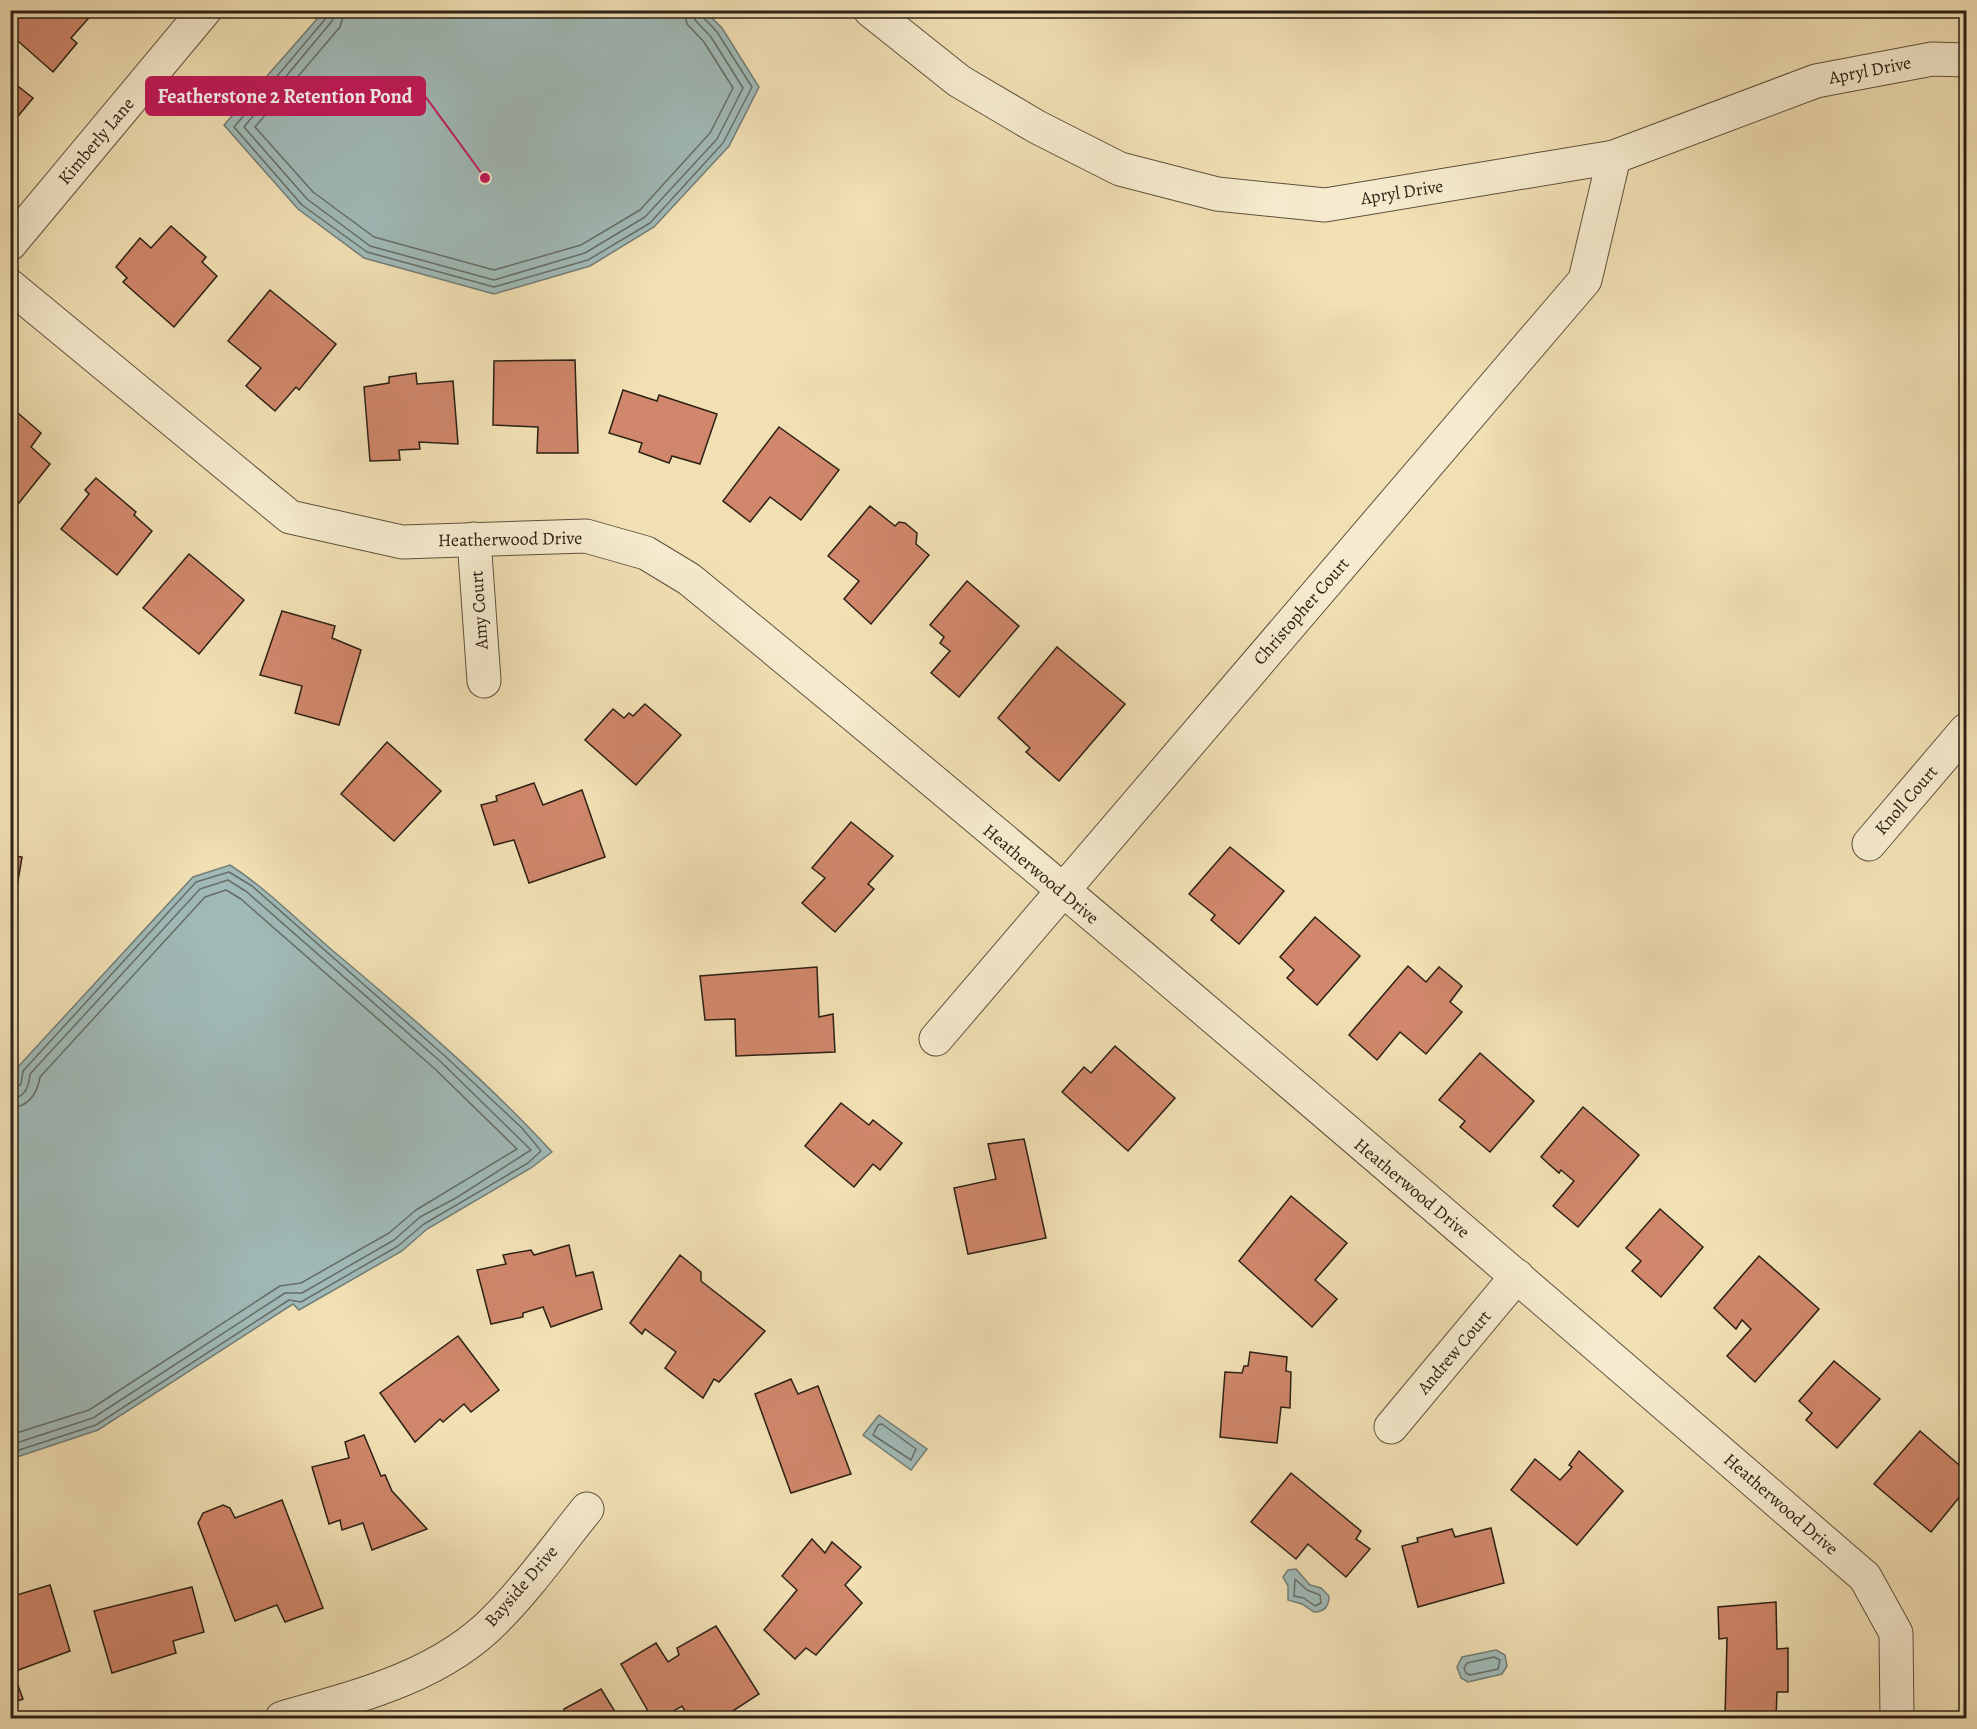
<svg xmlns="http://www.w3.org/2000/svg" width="1977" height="1729" viewBox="0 0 1977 1729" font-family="Alegreya,serif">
<rect width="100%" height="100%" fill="#f1e0b4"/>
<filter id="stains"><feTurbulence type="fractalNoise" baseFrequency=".00333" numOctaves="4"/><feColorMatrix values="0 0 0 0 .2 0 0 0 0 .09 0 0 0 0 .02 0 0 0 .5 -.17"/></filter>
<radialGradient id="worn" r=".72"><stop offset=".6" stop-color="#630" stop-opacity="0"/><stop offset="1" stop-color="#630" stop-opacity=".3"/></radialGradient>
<!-- water -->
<g fill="#a0bab8" stroke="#727d77" stroke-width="1.5">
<polygon points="324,11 705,11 722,28 759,87 729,146 654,227 590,266 494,294 364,258 298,209 224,125"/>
<path d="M230 865C267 889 298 921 332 950 408 1014 485 1079 552 1152L531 1168 427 1229 402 1251 299 1310 293 1304 98 1430 11 1459 10 1088 16 1081V1069L193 877Z"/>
<polygon points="879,1415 927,1449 911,1470 863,1435"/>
<path d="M1296 1569 1310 1585 1321 1588 1329 1596C1329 1606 1325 1612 1314 1612L1302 1604 1288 1600V1586L1283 1577 1288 1570Z"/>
<polygon points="1496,1650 1505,1655 1507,1666 1502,1674 1468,1682 1461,1678 1457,1667 1462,1657"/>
</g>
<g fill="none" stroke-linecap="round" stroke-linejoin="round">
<!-- shore -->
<g stroke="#666e66" stroke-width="1.5">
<polyline points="328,10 327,17 234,127 302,205 367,252 494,287 588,260 650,223 723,143 752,87 717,32 702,16 701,10"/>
<polyline points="336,10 332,21 244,127 307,199 370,246 494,280 585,253 645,217 717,139 743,88 711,37 695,20 693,10"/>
<polyline points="345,10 340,27 255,127 313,192 374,237 494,270 581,245 640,210 710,133 733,88 704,42 687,24 684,10"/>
<polyline points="10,1091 21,1084 23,1071 196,882 229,872 252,886 446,1057 522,1128 541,1151 528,1163 424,1224 398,1246 301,1302 289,1300 96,1425 10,1453"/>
<path d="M10 1099C25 1098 29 1087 30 1074L200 889 228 880 247 892 441 1062 531 1150 456 1198 420 1217 394 1240 302 1293H285L93 1418 10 1445"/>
<path d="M10 1108C28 1107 37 1094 40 1077L205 897 226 890 241 899 435 1069 517 1149 416 1210 389 1233 301 1283 280 1286 89 1410 10 1435"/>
<polygon points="882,1424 916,1449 911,1460 873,1435 878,1425"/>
<polygon points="1295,1579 1307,1590 1320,1595 1321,1603 1315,1606 1304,1598 1294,1596"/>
<polygon points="1494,1657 1500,1660 1498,1669 1470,1675 1466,1673 1464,1668 1467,1663"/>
</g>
</g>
<!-- building -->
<g fill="#d0876b" stroke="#2d2115" stroke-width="1.5">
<polygon points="16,10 95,10 95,11 71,38 77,43 53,72 10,34 10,17"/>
<polygon points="10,80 33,98 10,126"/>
<polygon points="171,226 206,257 202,262 217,276 174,327 123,282 127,278 116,267 140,238 151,248"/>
<polygon points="270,290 336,344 299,390 296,387 275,411 246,386 261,368 228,341"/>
<polygon points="575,360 578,453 537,453 538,427 493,425 494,361"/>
<polygon points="416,373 417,384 453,381 458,444 419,442 420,449 399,450 400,460 370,461 364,387 389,383 389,377"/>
<polygon points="623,390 657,401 659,395 717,414 700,464 672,456 669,463 639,452 642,443 609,433"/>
<polygon points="11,407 41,433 31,447 50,464 15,508 10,504"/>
<polygon points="779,427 839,470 801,520 770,497 750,522 723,501"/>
<polygon points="96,478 136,512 134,515 152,531 117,575 61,529 89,494 85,490"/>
<polygon points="870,506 895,526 899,522 905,523 917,533 916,544 929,555 871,624 844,599 859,581 828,556"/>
<polygon points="189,554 244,600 199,654 143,608"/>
<polygon points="967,581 1019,626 959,697 931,673 950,651 940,643 944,637 930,625"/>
<polygon points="282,611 335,626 332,638 361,650 339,725 295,713 302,686 260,675"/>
<polygon points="1057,647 1125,704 1059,781 1026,752 1030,748 998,718"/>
<polygon points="645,704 681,735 636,785 585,740 613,709 624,718 629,713 633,716"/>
<polygon points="387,742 441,791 394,841 341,794"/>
<polygon points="534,783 543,805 582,790 605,857 529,883 514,840 494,845 481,805 497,801 496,796"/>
<polygon points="851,822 893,856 868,884 874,889 835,932 802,903 825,878 812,868"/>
<polygon points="1230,847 1284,891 1239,944 1211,920 1215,915 1189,894"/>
<polygon points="10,855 22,857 10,928"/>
<polygon points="1315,917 1360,956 1317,1005 1287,978 1294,970 1280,957"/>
<polygon points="1408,966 1426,982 1439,967 1462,986 1450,1002 1462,1012 1426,1054 1400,1032 1377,1060 1349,1035"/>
<polygon points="817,967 819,1017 833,1014 835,1052 736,1056 735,1019 705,1020 700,976"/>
<polygon points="1115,1046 1175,1098 1128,1151 1062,1092 1084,1067 1091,1073"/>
<polygon points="1480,1053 1534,1101 1490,1152 1460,1127 1465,1121 1439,1100"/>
<polygon points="841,1103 869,1125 873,1120 902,1143 880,1170 873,1164 854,1187 805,1146"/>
<polygon points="1583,1107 1639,1155 1578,1227 1553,1206 1574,1181 1561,1170 1559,1173 1541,1157"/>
<polygon points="1024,1139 1046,1238 968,1254 954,1188 996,1179 988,1144"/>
<polygon points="1291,1196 1347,1243 1315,1280 1337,1299 1312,1327 1239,1261"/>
<polygon points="1660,1209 1703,1247 1661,1297 1632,1271 1641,1261 1626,1248"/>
<polygon points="569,1245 576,1276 593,1272 602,1309 551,1327 543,1307 523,1313 523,1317 491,1324 477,1270 506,1264 503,1255 531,1250 534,1255"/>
<polygon points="680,1255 701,1272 701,1281 765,1331 719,1382 714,1379 703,1398 665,1368 676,1352 645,1329 642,1334 630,1323"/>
<polygon points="1759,1256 1819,1309 1755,1382 1727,1356 1751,1329 1742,1320 1736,1329 1714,1308"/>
<polygon points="458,1336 499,1390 471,1412 464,1404 443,1422 440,1419 415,1442 380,1393"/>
<polygon points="1250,1352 1287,1357 1286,1371 1291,1372 1290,1408 1281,1407 1277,1443 1220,1437 1225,1372 1242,1373 1244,1366 1248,1366"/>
<polygon points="1834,1361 1880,1399 1837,1448 1806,1420 1812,1413 1799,1401"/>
<polygon points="791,1379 798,1394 818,1386 851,1474 791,1493 755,1394"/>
<polygon points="1920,1431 1966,1471 1966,1489 1931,1532 1874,1484"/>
<polygon points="364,1435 381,1476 385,1475 392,1491 427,1529 372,1550 363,1523 342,1530 340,1520 329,1524 312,1467 349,1458 345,1442"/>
<polygon points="1579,1451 1623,1491 1577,1545 1511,1490 1535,1459 1560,1480 1572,1467 1569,1465"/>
<polygon points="1291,1473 1361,1531 1356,1539 1370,1549 1346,1577 1308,1544 1296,1559 1251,1522"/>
<polygon points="282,1500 323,1608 285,1622 277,1605 235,1621 198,1523 203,1513 223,1505 230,1508 235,1518"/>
<polygon points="1491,1528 1504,1583 1418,1607 1402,1546 1418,1542 1417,1538 1452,1529 1455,1537"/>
<polygon points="812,1539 825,1553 832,1542 861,1567 845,1585 862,1603 816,1655 806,1648 795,1659 764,1630 797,1590 782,1576"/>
<polygon points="50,1585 70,1651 13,1672 23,1699 10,1704 10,1597"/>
<polygon points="192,1587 204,1632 173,1641 176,1653 112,1673 94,1611"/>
<polygon points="1776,1602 1777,1649 1788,1648 1788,1692 1777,1692 1776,1718 1725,1718 1727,1638 1719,1639 1718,1607"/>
<polygon points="716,1626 759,1694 722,1718 689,1718 682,1706 662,1718 652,1718 621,1664 656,1643 668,1662 679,1655 677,1648"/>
<polygon points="601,1689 619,1718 563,1718 564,1709"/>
</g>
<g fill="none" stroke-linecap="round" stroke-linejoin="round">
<defs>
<g id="street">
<polyline points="870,10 959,81 1037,127 1120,169 1217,194 1325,205 1614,157 1816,81 1932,59 1966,60"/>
<polyline points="10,244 205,10"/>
<path d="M10 286 290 517 402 542 586 536 646 553 689 579C1087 905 1476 1241 1865 1577L1896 1633 1897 1718"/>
<polyline points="474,539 484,681"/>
<polyline points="1869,844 1966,730"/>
<polyline points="936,1039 1585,280 1614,157"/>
<polyline points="1391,1427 1517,1276"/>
<path d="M282 1718C356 1697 440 1677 496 1619 529 1586 557 1546 587 1509"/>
</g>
</defs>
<!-- street casing -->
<use href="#street" stroke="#5e513d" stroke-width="35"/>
<!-- street -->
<use href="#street" stroke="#f6ebce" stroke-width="33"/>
</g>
<g text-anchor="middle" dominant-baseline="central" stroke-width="4.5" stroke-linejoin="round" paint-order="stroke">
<!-- street labels -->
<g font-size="18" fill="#2d2115" stroke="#f6ebce">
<text transform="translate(1870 70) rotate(-11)">Apryl Drive</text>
<text transform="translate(96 141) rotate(-50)">Kimberly Lane</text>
<text transform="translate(1402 192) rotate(-9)">Apryl Drive</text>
<text transform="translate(510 539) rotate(-1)">Heatherwood Drive</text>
<text transform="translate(479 610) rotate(-94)">Amy Court</text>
<text transform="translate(1301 611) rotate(-49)">Christopher Court</text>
<text transform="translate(1906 800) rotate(-49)">Knoll Court</text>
<text transform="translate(1041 874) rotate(40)">Heatherwood Drive</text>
<text transform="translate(1412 1188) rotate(40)">Heatherwood Drive</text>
<text transform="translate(1454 1352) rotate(-50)">Andrew Court</text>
<text transform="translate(1781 1504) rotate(41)">Heatherwood Drive</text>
<text transform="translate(521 1586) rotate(-49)">Bayside Drive</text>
</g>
</g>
<!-- callouts -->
<path fill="none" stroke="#c2185b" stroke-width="2" d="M485 178L425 96"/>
<circle fill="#c2185b" stroke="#f6ebce" stroke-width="2" cx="485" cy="178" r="6"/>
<rect fill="#c2185b" stroke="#c2185b" stroke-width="2" x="146" y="77" width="279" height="38" rx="6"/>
<g font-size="20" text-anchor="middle" font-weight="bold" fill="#fff">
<text x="285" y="103">Featherstone 2 Retention Pond</text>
</g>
<!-- margin -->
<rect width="1977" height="1729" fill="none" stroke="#f1e0b4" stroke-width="36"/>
<rect x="12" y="12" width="1953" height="1705" fill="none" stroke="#2d2115" stroke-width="3"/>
<rect x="18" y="18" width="1941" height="1693" fill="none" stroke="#2d2115" stroke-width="1.5"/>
<rect width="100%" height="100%" filter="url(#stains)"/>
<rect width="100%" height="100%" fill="url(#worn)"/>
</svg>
